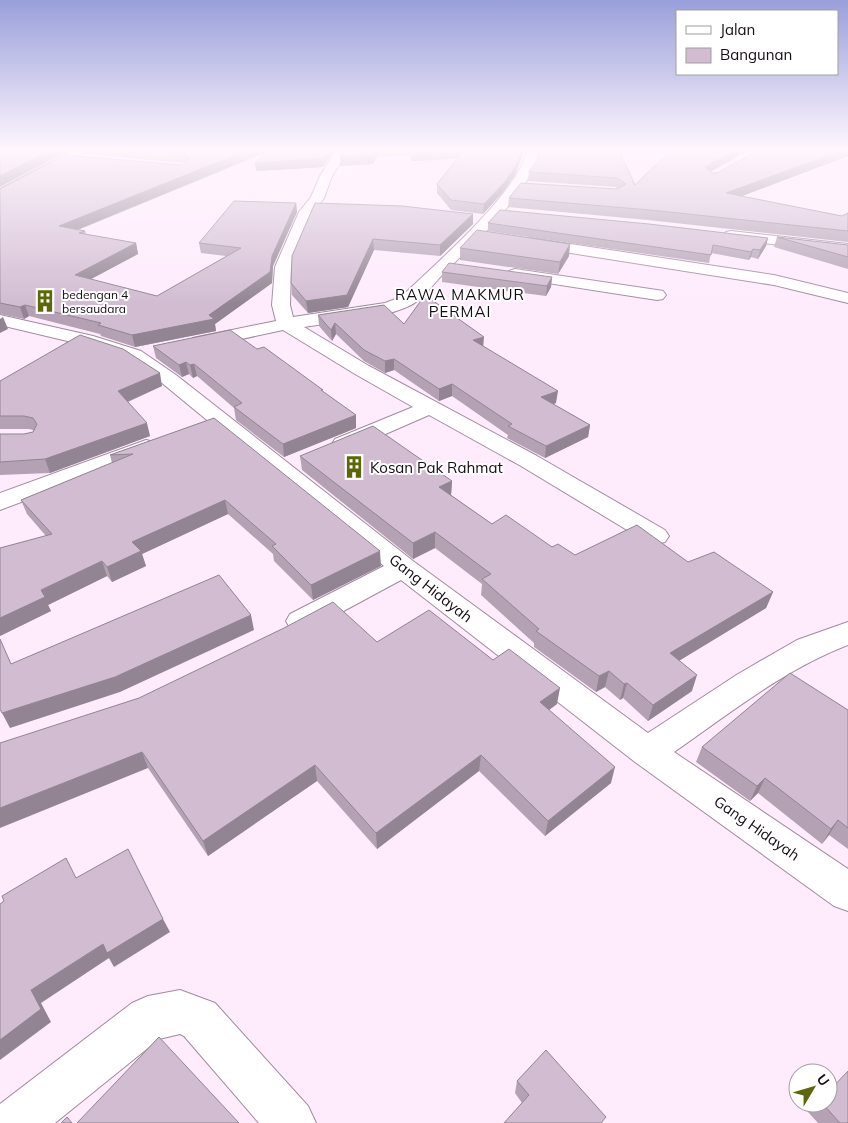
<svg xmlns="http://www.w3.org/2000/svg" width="848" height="1123" viewBox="0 0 848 1123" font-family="Mulish,sans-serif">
<rect width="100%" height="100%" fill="#feecfd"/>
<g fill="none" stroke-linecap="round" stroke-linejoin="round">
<defs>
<g id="minor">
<path d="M332 148H344L347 152 332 176 324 198 313 213 291 267 290 305 293 317 385 303 401 297C432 267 524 188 527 148H539C537 187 471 246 444 273 434 283 423 299 411 305 384 319 335 322 304 327L369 366 537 456 665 530 669 536 665 542 656 544 647 542 521 466 429 415 351 449 343 451 335 449 332 444 335 439 413 407 355 374 283 330 200 348 193 346 191 342 193 338 276 321 272 305 275 267 299 212 311 197 320 176 335 152Z"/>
<polygon points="731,231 848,244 848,254 726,238 724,235 726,232"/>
<polygon points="531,238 774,275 848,293 848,303 774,285 526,246 523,243 526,240"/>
<polygon points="515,269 657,290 663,291 666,295 663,299 657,300 509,277 507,274 509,271"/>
<path d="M0 315 93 336 141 351 176 375 413 561 648 733 738 674 797 640 848 622V645C785 669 730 713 674 752L848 869V911L834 906 635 762 401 580 312 628 301 632 290 628 286 621 290 614 384 566 162 383 127 359 80 344 0 325Z"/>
<polygon points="146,440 154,442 158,447 154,452 0,510 0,493"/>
<polygon points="180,990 215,1003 308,1106 316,1123 259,1123 184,1036 180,1034 159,1039 55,1123 0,1123 0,1104 132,1003 148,996"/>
</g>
<polygon id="major" points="77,148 92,148 0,198 0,189"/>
</defs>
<!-- minor casing -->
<use href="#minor" stroke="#a08b9f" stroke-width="2"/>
<!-- major casing -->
<use href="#major" stroke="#a08b9f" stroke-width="2"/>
<!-- minor -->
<use href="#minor" fill="#fff" fill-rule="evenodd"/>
<!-- major -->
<use href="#major" fill="#fff" fill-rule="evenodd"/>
</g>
<!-- wall -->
<g fill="#b4a2b4">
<polygon points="84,148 332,148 333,152 323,167 256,171 265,153 78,230 85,231 86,234 136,243 138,254 91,279 157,296 226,256 201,253 199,243 296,203 297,212 273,266 272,283 215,324 216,331 135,347 101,336 100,334 29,316 24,319 0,314 0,189 182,165 185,163 85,154"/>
<polygon points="345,148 525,148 515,175 503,192 483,214 451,210 437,193 437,184 457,159 412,161 407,155 377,157 373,164 340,166 340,157"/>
<polygon points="618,148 635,185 673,148 757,148 745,152 710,172 712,173 848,148 848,156 741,196 842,216 848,213 848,242 648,220 508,207 509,198 617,189 618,189 616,187 528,181 529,172 539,157"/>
<polygon points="473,214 473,224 440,256 374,250 348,307 308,313 292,295 291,283 292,256"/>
<polygon points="488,223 768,238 766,246 758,259 751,257 749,260 711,253 709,263 488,231"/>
<polygon points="777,237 848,245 848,269 774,247"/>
<polygon points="460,248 569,256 558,274 460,260"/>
<polygon points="442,272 552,277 551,287 546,296 442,282"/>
<polygon points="318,315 404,324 484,347 556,403 553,404 590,425 588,437 545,458 507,438 508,435 452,396 439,401 394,370 385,373 364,361 336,334 332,341 319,326"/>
<polygon points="153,346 257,349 323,392 356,428 284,457 236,420 234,408 197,376 193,378 189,374 182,377 156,358"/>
<polygon points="0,381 162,386 128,402 150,436 50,473 0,475 0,434 24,434 33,432 33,430 29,429 0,429"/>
<polygon points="214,418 381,566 313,600 274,561 273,554 228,514 142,554 146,566 112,582 107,576 48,605 51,611 0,636 0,548 46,536 27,514 21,500 112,463 110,455"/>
<polygon points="300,456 452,481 451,495 492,524 575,555 688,562 773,592 766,608 679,661 692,691 648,721 623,698 620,700 605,687 596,692 534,647 534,643 481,595 482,584 435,548 413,559 302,470"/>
<polygon points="377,642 493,660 557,704 549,710 611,783 545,836 479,771 377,849 317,781 208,856 148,768 0,743"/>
<polygon points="848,710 848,849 829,835 822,844 758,793 750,801 696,762 702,747"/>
<polygon points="517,1081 603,1123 522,1103 515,1093"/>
<polygon points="817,1103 828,1103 848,1123 818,1123 808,1112"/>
</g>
<!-- shaded-wall -->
<g fill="#928492">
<polygon points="55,148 73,148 0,187 0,176"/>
<polygon points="253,148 275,148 62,236 59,226"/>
<polygon points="329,148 332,148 333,152 323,167 256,171 255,163"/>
<polygon points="377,148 377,157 373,164 340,166 340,157"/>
<polygon points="523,148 525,148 515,175 503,192 483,214 484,204"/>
<polygon points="739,148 757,148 745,152 703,176 705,167"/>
<polygon points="848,149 848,156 724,203 726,193"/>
<polygon points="464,150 463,158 412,161 411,153"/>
<polygon points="296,203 297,212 273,266 272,283 215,324 216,331 135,347 132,335 272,256"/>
<polygon points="473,214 473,224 440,256 440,245"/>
<polygon points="768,238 766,246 758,259 760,250"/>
<polygon points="373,239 374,250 348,307 308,313 306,301"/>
<polygon points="136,243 138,254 78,286 75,275"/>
<polygon points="570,244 569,256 558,274 560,262"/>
<polygon points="753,249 751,257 749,260 751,252"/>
<polygon points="552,277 551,287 546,296 547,286"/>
<polygon points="25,305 29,316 24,319 20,307"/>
<polygon points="3,317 8,329 0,333 0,319"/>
<polygon points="335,323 336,334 332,341 331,330"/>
<polygon points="484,337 483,349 473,340"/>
<polygon points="394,359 394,370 385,373 385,361"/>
<polygon points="186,362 189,374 182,377 179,365"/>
<polygon points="194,364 197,376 193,378 190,365"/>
<polygon points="160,373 162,386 122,404 118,391"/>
<polygon points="452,384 452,396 439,401 439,389"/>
<polygon points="558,391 556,403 539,409 541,397"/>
<polygon points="356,415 356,428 284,457 283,444"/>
<polygon points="147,423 150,436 50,473 45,459"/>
<polygon points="590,425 588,437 545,458 546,446"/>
<polygon points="452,481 451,496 439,487"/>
<polygon points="225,500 228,514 142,554 146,566 112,582 107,567 132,542"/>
<polygon points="435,532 435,548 413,559 413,543"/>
<polygon points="380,551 381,566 313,600 311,585"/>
<polygon points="102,561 107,576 48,605 51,611 0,636 0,618 41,590"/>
<polygon points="773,592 766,608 665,669 670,653"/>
<polygon points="251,615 254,630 120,692 10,728 2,713"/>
<polygon points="609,671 605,687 596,692 599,676"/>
<polygon points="697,675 692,691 648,721 653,705"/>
<polygon points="627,683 623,698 620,700 624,684"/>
<polygon points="560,688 557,704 538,718 540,702"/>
<polygon points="142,752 148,768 0,828 0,808"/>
<polygon points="481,755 479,771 377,849 376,833"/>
<polygon points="315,765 317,781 208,856 203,841"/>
<polygon points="615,767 611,783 545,836 548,821"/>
<polygon points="765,778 758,793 750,801 757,786"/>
<polygon points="838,820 829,835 822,844 831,829"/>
<polygon points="163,919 170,932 114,967 109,958 41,1003 51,1022 0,1060 0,1040 31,990 103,944"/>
</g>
<!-- building -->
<g fill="#d1bcd1" stroke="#928492">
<polygon points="0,148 55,148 0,176"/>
<polygon points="119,148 253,148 59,226 85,231 79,233 136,243 75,275 157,296 241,248 199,243 234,201 296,203 272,256 270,272 209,315 214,319 132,335 98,325 101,323 25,305 20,307 0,303 0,189 65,155 182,165 190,159 183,153"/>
<polygon points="269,148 329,148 323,158 255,163"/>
<polygon points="345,148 378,148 377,148 372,155 340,157"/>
<polygon points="408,148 523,148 516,166 504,183 484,204 451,200 437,184 464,150 411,153"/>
<polygon points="540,148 618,148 635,185 673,148 739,148 705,167 712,173 717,173 757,151 764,148 848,148 726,193 842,216 848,213 848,231 650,210 509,198 521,183 617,189 626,184 617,178 529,172 539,157"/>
<polygon points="315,203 402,206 473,214 440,245 373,239 347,295 306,301 291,283 292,256"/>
<polygon points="500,210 649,224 768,238 760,250 753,249 751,252 713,245 711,255 488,223"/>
<polygon points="477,230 570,244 560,262 460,248"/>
<polygon points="777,237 848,245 848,257"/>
<polygon points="449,263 552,277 547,286 442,272"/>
<polygon points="425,295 484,337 473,340 558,391 541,397 590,425 546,446 508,426 512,424 452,384 439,389 394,359 385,361 364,350 335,323 331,330 318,315 384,305 404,324"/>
<polygon points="230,330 257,349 264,347 323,390 321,390 356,415 283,444 234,407 242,403 194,364 190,365 186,362 179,365 153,346"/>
<polygon points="80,335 123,349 160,373 118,391 147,423 45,459 0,462 0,434 24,434 33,432 37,424 33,418 24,416 0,416 0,381"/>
<polygon points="214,418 380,551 311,585 272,546 276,544 225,500 132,542 141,551 107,567 102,561 41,590 45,597 0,618 0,548 52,534 21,500 133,454 110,455"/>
<polygon points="373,426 452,481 439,487 492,524 506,515 552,547 558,544 575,555 637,525 688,562 714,552 773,592 670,653 697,675 653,705 627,683 624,684 609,671 599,676 536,631 539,629 482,579 491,574 435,532 413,543 300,456"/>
<polygon points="219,575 251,615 115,677 2,713 0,709 0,639 11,664"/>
<polygon points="333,602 377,642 429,610 493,660 509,649 560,688 540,702 615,767 548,821 481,755 376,833 315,765 203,841 142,752 0,808 0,743 139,698 284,628"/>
<polygon points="790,673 848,710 848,828 838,820 831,829 765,778 757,786 702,747"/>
<polygon points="128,849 163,919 107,953 103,944 31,990 41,1009 0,1040 0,904 4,901 2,896 66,858 76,878"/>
<polygon points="159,1037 239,1123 77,1123"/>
<polygon points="546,1050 606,1117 601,1123 504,1123 529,1095 517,1081"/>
<polygon points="848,1071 848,1123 840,1123 822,1103 828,1103 828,1092"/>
<polygon points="67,1117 72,1123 61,1123"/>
</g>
<!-- sky -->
<linearGradient id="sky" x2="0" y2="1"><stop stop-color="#999fda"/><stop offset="0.49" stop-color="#fff6fe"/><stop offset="1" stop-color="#fff6fe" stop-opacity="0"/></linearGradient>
<rect width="848" height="305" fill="url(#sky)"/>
<!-- icons -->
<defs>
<symbol id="building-bare" viewBox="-9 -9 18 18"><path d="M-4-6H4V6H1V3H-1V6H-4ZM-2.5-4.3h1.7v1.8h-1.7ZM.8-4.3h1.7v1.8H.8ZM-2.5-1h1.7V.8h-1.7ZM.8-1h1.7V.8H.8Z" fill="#5d670a" stroke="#fff" stroke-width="2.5" paint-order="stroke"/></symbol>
</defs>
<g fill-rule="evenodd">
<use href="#building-bare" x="29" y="285" width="32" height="32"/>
<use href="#building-bare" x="338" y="451" width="32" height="32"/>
</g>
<g text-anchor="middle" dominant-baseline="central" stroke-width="4" stroke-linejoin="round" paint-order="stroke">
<!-- far-poi labels -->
<g font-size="12" fill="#140d14" stroke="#fff" text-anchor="start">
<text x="62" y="294">bedengan 4<tspan x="62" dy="14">bersaudara</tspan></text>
</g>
<!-- far-quarter labels -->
<g font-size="15" letter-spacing="1" fill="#140d14" stroke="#fff">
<text x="460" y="294">RAWA MAKMUR<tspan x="460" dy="17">PERMAI</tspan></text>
</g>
<!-- poi labels -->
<g font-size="15" fill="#140d14" stroke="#fff" text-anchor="start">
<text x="370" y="467">Kosan Pak Rahmat</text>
</g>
<!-- street labels -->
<g font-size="15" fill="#140d14" stroke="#fff">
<text transform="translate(431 588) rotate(38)">Gang Hidayah</text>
<text transform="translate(757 828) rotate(35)">Gang Hidayah</text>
</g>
</g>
<!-- legend -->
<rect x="676" y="10" width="162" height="65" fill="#ffffff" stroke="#a19ea1"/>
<rect x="686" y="26" width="25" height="8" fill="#ffffff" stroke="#a19ea1"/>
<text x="720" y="35" font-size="15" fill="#140d14">Jalan</text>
<rect x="686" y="48" width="25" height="15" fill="#d1bcd1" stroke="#a19ea1"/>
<text x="720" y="60" font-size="15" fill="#140d14">Bangunan</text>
<!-- north arrow -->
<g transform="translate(813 1088) rotate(52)"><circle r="24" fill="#ffffff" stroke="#a19ea1"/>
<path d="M0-4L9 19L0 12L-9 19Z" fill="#5d670a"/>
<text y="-8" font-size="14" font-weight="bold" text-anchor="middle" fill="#140d14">U</text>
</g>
</svg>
